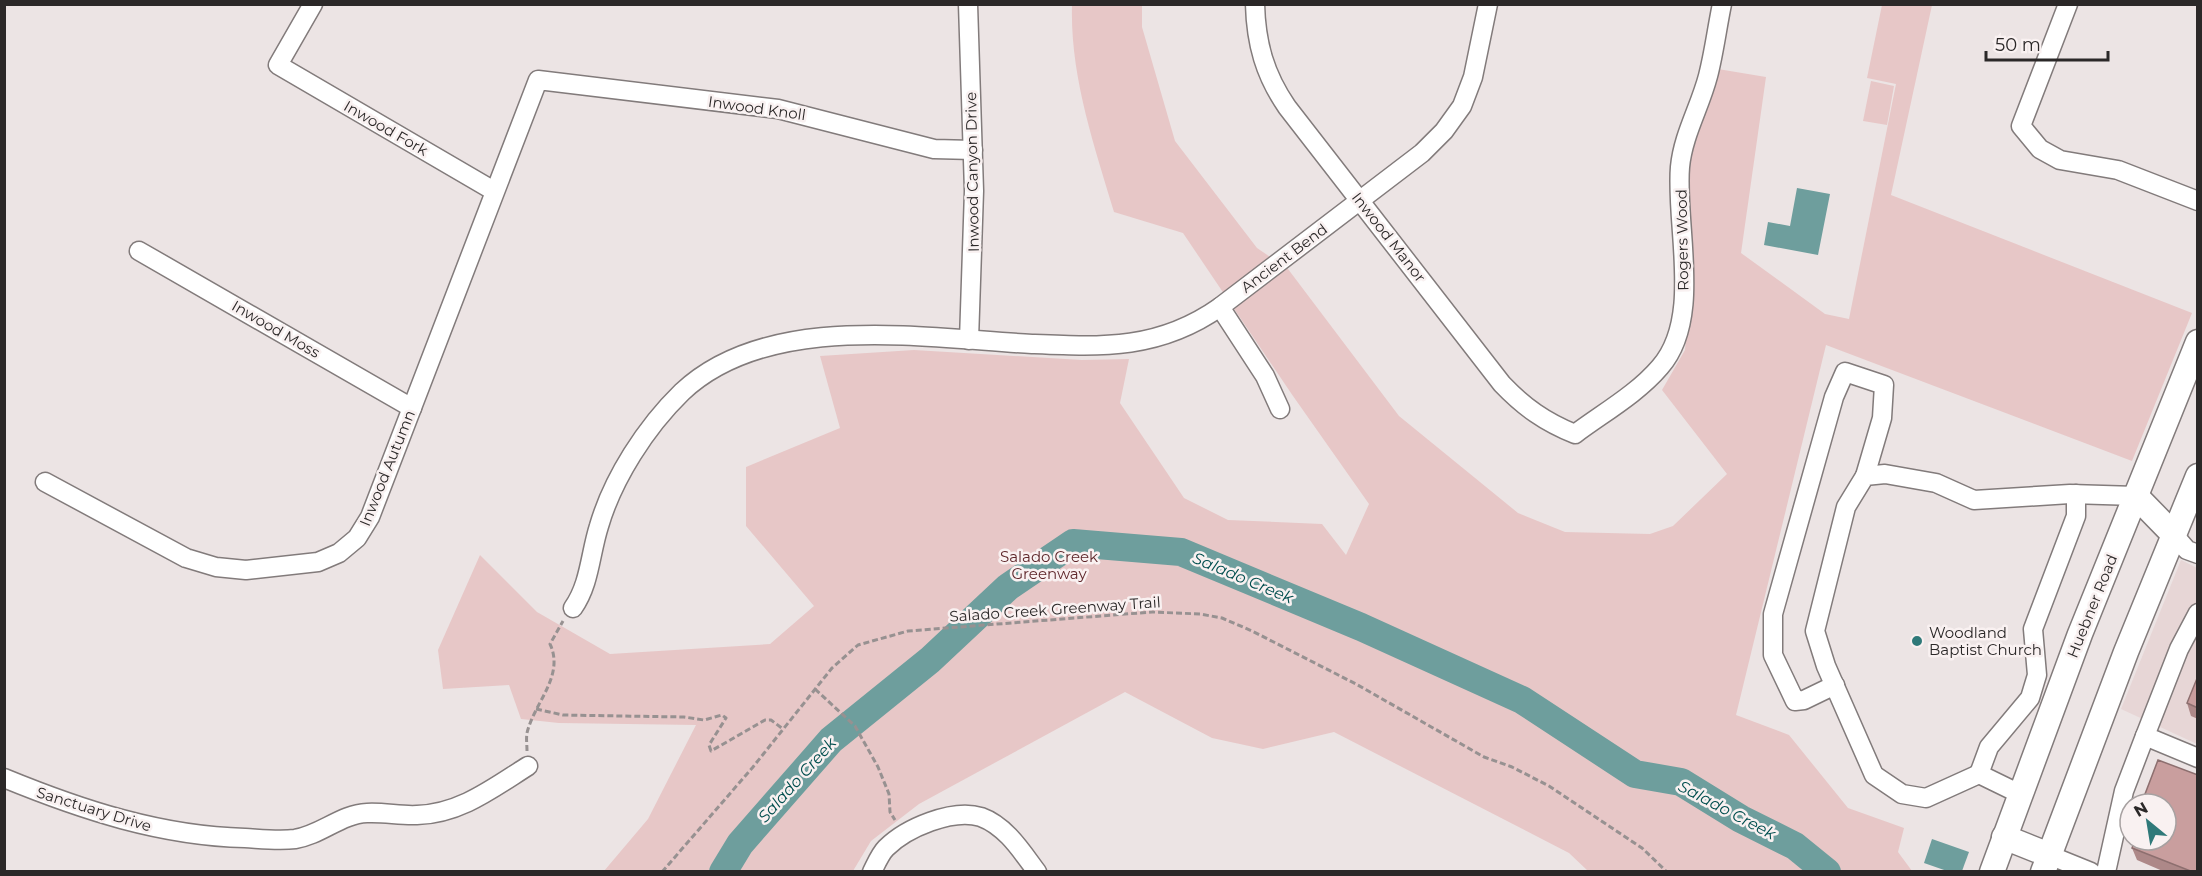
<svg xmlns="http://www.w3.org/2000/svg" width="2202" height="876" viewBox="0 0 2202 876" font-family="Montserrat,sans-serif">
<rect width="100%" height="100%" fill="#ece4e4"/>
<!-- built -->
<polygon fill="#e7d6d6" points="2181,560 2197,568 2197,744 2121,709"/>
<!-- green -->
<g fill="#e7c7c7">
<path d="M1072 5H1142V27L1175 141 1257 248 1288 269 1399 416 1518 513 1565 532 1650 534 1673 526 1727 474 1662 390 1685 350 1689 301 1687 158 1718 69 1766 77 1741 253 1825 314 1849 319 1896 84 1867 78 1882 5H1932L1891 195 2192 313 2132 461 1826 345 1736 715 1789 735 1848 808 1904 828 1898 852 1912 871H1588L1569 853 1334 732 1263 749 1212 738 1125 692 919 804 871 841 853 871H604L648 819 696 725 559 723 521 719 509 685 443 689 438 650 480 555 537 612 610 654 770 644 814 606 746 526V467L840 428 820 356 914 350 1082 360 1129 359 1120 403 1184 498 1228 520 1322 524 1346 555 1369 504 1293 396 1183 233 1114 212C1094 145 1070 76 1072 5Z"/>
<polygon points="1871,81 1894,86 1887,125 1863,121"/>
</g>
<!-- water -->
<g fill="#6e9e9d">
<polygon points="1797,188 1830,194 1818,255 1764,245 1768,222 1790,226"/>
<polygon points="1932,839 1969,852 1962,871 1947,871 1924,863"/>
</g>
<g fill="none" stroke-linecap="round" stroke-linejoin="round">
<!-- river -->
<polyline stroke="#6e9e9d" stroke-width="28" points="723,872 740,844 831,740 930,660 1008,587 1073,543 1181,552 1361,627 1522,700 1635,774 1681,782 1741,819 1795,846 1827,872"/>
<defs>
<g id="minor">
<polyline points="313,4 278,65 494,191"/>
<polyline points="968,4 974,191 969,340"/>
<path d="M1255 4C1256 44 1265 75 1287 107L1502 384C1524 407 1545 422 1575 434 1603 413 1637 394 1660 367 1703 318 1675 226 1680 167 1683 135 1700 107 1708 76 1714 53 1717 28 1722 4"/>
<polyline points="2068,4 2021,126 2040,149 2060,160 2118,170 2198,201"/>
<polyline points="139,251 412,408"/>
<polyline points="1220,307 1265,376 1280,409"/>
<polyline points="45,482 186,558 216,567 246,570 318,562 339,553 357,538 370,517 538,80 778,109 934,149 973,150"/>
<polyline points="2174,535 2187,550 2198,554"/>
<path d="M573 608C590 584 590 554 599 526 613 478 646 427 682 392 768 311 924 338 1032 344 1102 347 1159 350 1220 307L1422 153 1444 131 1462 106 1473 77 1488 4"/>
<polyline points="2198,613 2179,649 2145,736 2198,758"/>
<polyline points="1835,685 1804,700 1795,701 1773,655 1773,614 1834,397 1845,372 1884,385 1882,418 1865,476"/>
<polyline points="1979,774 1989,747 2030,698 2037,675 2033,629 2076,516 2076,494"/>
<path d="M4 778C82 810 161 836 245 838 262 839 279 841 295 839 321 835 341 814 367 813 384 812 401 816 417 815 460 814 493 788 528 766"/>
<polyline points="2020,794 1979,774 1926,798 1902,794 1874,775 1826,666 1815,631 1846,507 1865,476 1885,474 1936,483 1974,500 2070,494 2136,496"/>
<polyline points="2049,855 2091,872"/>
<path d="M872 872C876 864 880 854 886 848 906 828 953 808 981 817 1006 826 1022 852 1037 872"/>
<polyline points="2106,872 2124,791 2145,736"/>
</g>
<g id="major">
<polyline points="2136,496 2174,535"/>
<polyline points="2004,837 2049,855"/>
<polyline points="1992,872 2080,634 2198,342"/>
<polyline points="2043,872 2126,652 2198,476"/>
</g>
</defs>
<!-- minor casing -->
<use href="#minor" stroke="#827b7b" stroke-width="21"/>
<!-- major casing -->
<use href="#major" stroke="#827b7b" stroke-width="27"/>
<!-- path -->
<g stroke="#979191" stroke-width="3" stroke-dasharray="6 3" stroke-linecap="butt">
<polyline points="815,689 855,726 878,767 889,794 890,812 895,820"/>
<polyline points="536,709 563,715 684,717 704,720 722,715 726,718 709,745 711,751 765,720 771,720 783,729"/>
<path d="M527 751C527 745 526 738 527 733 534 703 565 676 550 644L563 621"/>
<polyline points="662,872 753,767 832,668 858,645 908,631 1152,612 1200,614 1222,618 1252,631 1356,684 1484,757 1512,767 1549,786 1642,848 1667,872"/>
</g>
<!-- minor -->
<use href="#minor" stroke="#fff" stroke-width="18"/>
<!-- major -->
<use href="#major" stroke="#fff" stroke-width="24"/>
</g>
<!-- wall -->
<g fill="#ad8888">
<polygon points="2198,676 2198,719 2191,716 2187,703"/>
<polygon points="2198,775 2198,872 2165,872 2137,860 2132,848 2166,804 2142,804 2142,802"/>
</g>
<!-- building -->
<g fill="#c99e9e" stroke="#8d6f6f" stroke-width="1.5">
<polygon points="2198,676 2198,708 2187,703"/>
<polygon points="2158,760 2198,775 2198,872 2193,872 2132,848 2135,840 2166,840 2166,804 2146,804 2142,802"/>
</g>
<!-- markers -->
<circle fill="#2f7979" stroke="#f9f1f1" stroke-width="2" cx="1917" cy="641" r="6"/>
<g text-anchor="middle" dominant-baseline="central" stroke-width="5" stroke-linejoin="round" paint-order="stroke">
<!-- street labels -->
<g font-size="15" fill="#2b2828" stroke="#f9f1f1">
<text transform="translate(757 108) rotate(8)">Inwood Knoll</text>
<text transform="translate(386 128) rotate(30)">Inwood Fork</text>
<text transform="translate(972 172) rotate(-91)">Inwood Canyon Drive</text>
<text transform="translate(1389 237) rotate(52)">Inwood Manor</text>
<text transform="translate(1682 240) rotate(-91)">Rogers Wood</text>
<text transform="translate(1284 258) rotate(-37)">Ancient Bend</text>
<text transform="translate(276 329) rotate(30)">Inwood Moss</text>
<text transform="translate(387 468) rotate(-68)">Inwood Autumn</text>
<text transform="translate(2092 606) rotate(-68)">Huebner Road</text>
<text transform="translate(1055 609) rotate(-4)">Salado Creek Greenway Trail</text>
<text transform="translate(94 809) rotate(17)">Sanctuary Drive</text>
</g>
<!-- park labels -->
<g font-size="15" fill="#5e262a" stroke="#f9f1f1">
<text x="1049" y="556">Salado Creek<tspan x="1049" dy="17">Greenway</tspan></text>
</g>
<!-- poi labels -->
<g font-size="15" fill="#2b2828" stroke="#f9f1f1" text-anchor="start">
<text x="1929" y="632">Woodland<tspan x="1929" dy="17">Baptist Church</tspan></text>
</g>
<!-- water labels -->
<g font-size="16" font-style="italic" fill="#014e4e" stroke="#f9f1f1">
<text transform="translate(1243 578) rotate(23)">Salado Creek</text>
<text transform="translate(797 780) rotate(-48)">Salado Creek</text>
<text transform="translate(1727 810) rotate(28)">Salado Creek</text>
</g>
</g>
<!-- border -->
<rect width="2202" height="876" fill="none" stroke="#2b2828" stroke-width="12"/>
<!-- north arrow -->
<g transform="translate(2148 822) rotate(330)"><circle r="28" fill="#f9f1f1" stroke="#a7a1a1" stroke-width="1.5"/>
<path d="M0-4.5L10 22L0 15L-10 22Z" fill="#2f7979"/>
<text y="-9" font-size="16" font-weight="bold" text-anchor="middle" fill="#2b2828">N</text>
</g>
<!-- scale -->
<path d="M1986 51v9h122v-9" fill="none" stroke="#2b2828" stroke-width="3"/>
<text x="1995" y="51" font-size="18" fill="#2b2828" stroke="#f9f1f1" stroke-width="4.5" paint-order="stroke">50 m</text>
</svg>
